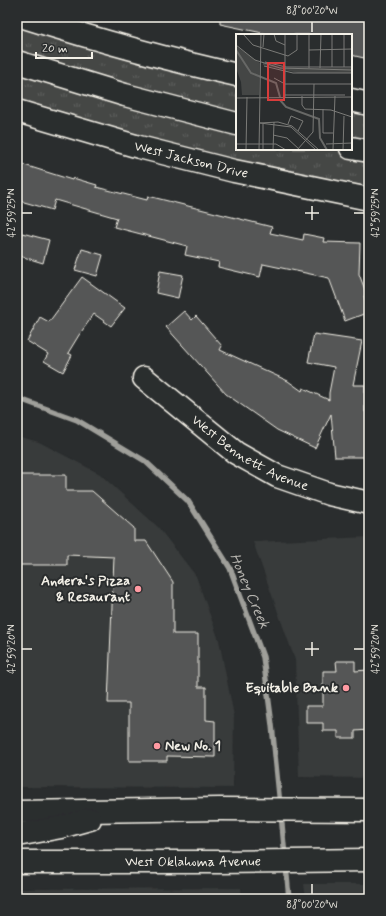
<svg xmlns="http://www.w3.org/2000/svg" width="386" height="916" viewBox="0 0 386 916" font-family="Mynerve,sans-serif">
<defs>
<pattern id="park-tufts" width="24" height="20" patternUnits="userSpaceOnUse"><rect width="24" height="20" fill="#444645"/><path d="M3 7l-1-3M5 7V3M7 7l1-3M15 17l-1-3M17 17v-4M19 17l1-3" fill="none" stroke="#606160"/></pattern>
</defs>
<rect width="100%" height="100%" fill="#2a2d2e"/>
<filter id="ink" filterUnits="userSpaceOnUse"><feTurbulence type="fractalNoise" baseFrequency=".025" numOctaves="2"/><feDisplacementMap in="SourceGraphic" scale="8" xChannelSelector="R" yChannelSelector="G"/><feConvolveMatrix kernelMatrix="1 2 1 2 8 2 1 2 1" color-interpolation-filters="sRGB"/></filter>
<g filter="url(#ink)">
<!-- built -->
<g fill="#373a3a">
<polygon points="17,436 39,442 100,474 158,527 196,576 219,640 234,716 233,788 17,787"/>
<polygon points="369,537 369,778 299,777 295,660 253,542"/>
<polygon points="304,884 369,884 369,899 306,899"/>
<polygon points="241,888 242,899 17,899 17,889"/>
</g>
<!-- park -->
<polygon fill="url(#park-tufts)" stroke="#9c9c96" points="17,22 237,82 237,149 351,149 351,109 369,113 369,187 195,153 17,101"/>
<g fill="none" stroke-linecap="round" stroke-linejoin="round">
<!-- stream -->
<g stroke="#9f9f9a" stroke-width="5.5">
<polyline points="17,398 77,420 145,461 188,501 230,568 263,657 272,725 280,805"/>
<polyline points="281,814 285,857"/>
<polyline points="286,865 289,899"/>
</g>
</g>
<!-- building -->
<g fill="#555756" stroke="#f4f1e8">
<polygon points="220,17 369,17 369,36 364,58 351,55 351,35 272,35 220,24"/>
<polygon points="21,164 72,180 73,178 97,185 96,187 147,200 148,196 272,227 270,233 303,240 304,234 324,238 323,242 360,243 359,274 367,295 364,296 369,312 345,321 329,278 263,264 260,277 218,267 219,262 185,255 187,246 114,227 117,218 55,200 52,210 17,200 17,176"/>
<polygon points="22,233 49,240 43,263 17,255"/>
<polygon points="82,249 103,255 97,276 75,270"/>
<polygon points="160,271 183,275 178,298 156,293"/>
<polygon points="82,277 125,308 111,326 94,314 79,335 68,353 72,355 63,372 44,361 48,354 27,341 40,317 49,322"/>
<polygon points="184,311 192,320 196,316 222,346 220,350 288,381 302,391 303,388 329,400 329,393 334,367 308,362 314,334 362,341 353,385 365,385 365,412 367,412 369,428 369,457 335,457 331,414 315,448 277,430 226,394 166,327"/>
<polygon points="17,475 66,475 66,491 92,491 134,528 134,541 146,541 173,582 173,634 198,634 198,687 206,687 206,720 215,721 215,757 167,756 167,761 129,761 129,703 108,703 114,557 67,555 67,565 17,565"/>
<polygon points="336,661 355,661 355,671 368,670 369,730 355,731 355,738 338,738 338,731 323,731 323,723 306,723 306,706 323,706 323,671 337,671"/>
</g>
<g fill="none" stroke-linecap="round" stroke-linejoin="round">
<defs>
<g id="minor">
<path d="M24 17C94 39 165 59 237 75"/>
<polyline points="17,62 125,95 237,124"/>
<polyline points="351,100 369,104"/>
<path id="s1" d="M17 111 139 147 234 171 369 199"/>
<polyline points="351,148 369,151"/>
<path id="s2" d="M144 378 236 453 277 476 329 494 369 503"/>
</g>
<g id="major">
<polyline points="17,812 220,809 369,810"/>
<polyline points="17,835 61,827 90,819"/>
<path id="s3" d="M17 862H219L369 860"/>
</g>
</defs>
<!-- minor casing -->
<use href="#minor" stroke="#f4f1e8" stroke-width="25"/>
<!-- major casing -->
<use href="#major" stroke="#f4f1e8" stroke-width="25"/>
<!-- minor -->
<use href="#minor" stroke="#2a2d2e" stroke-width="22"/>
<!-- major -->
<use href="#major" stroke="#2a2d2e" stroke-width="22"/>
</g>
</g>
<!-- ticks -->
<path fill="none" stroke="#f4f1e8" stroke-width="1.5" d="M312 22V32M312 206V220M22 213H32M305 213H319M354 213H364M312 642V656M22 649H32M305 649H319M354 649H364M312 884V894"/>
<!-- markers -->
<g fill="#ff9aa2" stroke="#2a2d2e" stroke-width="1.5">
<circle cx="138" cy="589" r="4"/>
<circle cx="346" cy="688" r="4"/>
<circle cx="157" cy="746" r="4"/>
</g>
<g text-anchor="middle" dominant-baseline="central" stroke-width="4" stroke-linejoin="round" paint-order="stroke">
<!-- street labels -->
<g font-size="14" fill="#f4f1e8" stroke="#2a2d2e">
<text stroke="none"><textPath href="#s1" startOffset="181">West Jackson Drive</textPath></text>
<text stroke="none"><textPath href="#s2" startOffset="131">West Bennett Avenue</textPath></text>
<text stroke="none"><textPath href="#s3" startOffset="176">West Oklahoma Avenue</textPath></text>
</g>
<!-- poi labels -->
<g font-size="14" font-weight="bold" fill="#f4f1e8" stroke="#2a2d2e" text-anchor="end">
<text x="130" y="581">Andera's Pizza<tspan x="130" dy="16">&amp; Resaurant</tspan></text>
<text x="338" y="688">Equitable Bank</text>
<text x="165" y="746" text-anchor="start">New No. 1</text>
</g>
<!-- water labels -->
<g font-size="15" font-style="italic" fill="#b5b3ae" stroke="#2a2d2e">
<text transform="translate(249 591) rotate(67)">Honey Creek</text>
</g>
</g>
<!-- overview -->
<g transform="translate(236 34)">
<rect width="116" height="116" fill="#2a2d2e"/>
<path d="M0 12 24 29 23 61H6L5 48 0 34ZM27 28 48 34H116V39H62L27 31Z" fill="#444645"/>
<path fill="none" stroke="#676866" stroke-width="2" d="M0 16 15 39 40 49 44 63M44 66 50 73 83 85 84 104 91 116"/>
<path fill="none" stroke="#7b7b78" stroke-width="1" d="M7 0 17 11 52 22 61 16V0M38 0 40 7 49 11M0 11 19 26 44 34 116 36M27 13 28 0M73 16 116 15M29 28 50 33H116M28 32 57 39H116M96 33V0M108 33V0M73 34V0M84 34 85 0M38 44 49 50H116M49 61H109M66 62V71L69 75 95 76 116 83M0 64 116 63M49 64V0M87 75V99H97M24 89 42 88 56 92 83 116M24 89 55 93 80 116M52 90 55 82 67 87 62 97M37 101 51 104 64 116M0 110H40L50 116M90 110 116 109M97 115 99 62M10 116 11 63M23 116 25 0M27 116V90M37 116 38 88M61 116 77 98 78 50M107 116 108 82"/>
<path fill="#d93c3b" fill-opacity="0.15" stroke="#d93c3b" stroke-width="2" d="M32 29H48V66H32Z"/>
<rect width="116" height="116" fill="none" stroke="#f4f1e8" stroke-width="2"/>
</g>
<!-- margin -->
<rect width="386" height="916" fill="none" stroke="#2a2d2e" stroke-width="44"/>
<!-- scale -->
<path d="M36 52v6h56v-6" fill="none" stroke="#f4f1e8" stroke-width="2"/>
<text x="42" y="52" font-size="12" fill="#f4f1e8" stroke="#2a2d2e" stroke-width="3" paint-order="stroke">20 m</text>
<rect x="22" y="22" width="342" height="872" fill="none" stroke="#f4f1e8" stroke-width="1.5"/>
<g font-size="10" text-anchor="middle" fill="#f4f1e8">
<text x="312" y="14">88°00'20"W</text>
<text transform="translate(11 213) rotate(-90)" y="4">42°59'25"N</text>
<text transform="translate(375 213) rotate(-90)" y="4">42°59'25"N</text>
<text transform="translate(11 649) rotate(-90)" y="4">42°59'20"N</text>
<text transform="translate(375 649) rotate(-90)" y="4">42°59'20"N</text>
<text x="312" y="908">88°00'20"W</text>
</g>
</svg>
